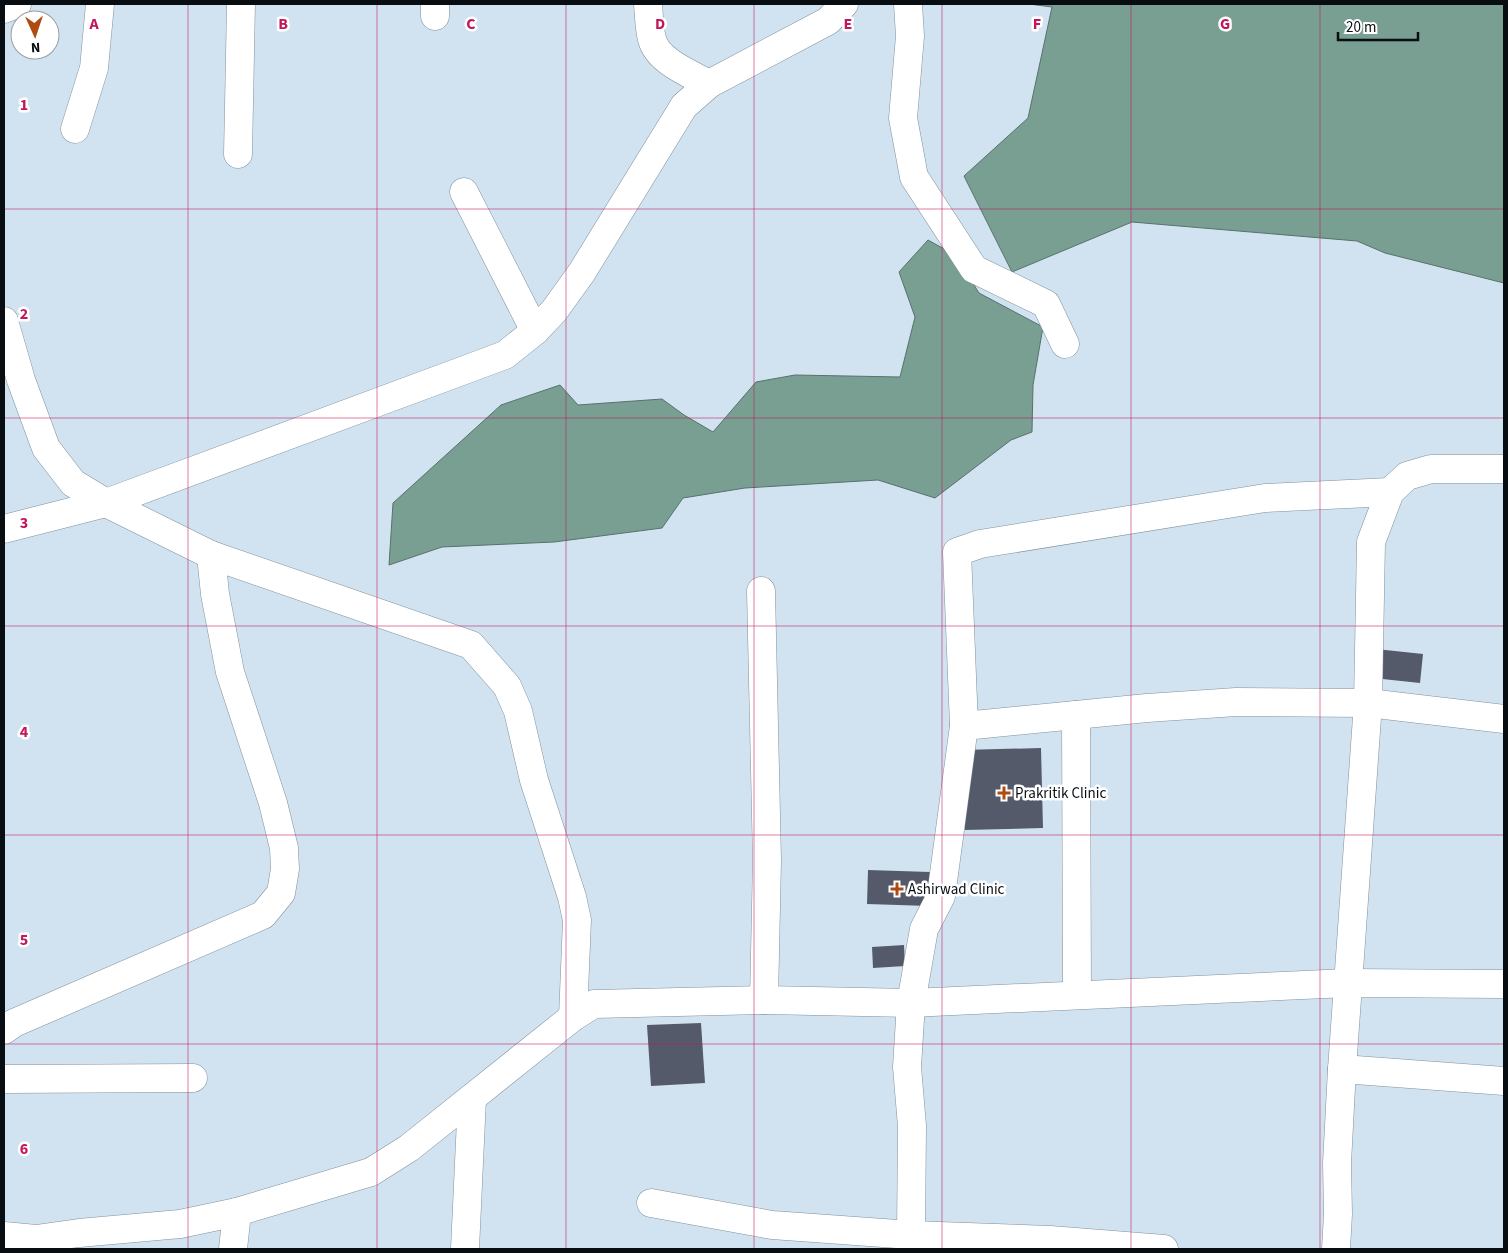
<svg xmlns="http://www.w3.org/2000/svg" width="1508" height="1253" viewBox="0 0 1508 1253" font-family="'Source Sans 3',sans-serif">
<rect width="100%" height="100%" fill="#d1e3f0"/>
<!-- water -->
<g fill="#799e92" stroke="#57726c">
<polygon points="1029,4 1504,4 1504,283 1385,253 1357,241 1132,222 1012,272 964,176 1028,118 1052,7"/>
<polygon points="928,240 955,255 979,293 1043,327 1033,385 1032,432 1011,440 935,498 878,480 745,488 683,498 662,528 554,542 442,547 389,565 393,503 501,405 560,385 578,405 662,399 684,415 713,432 756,382 795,375 900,377 915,317 899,272"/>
</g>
<!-- building -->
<g fill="#555a6a">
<polygon points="1376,649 1423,654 1420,683 1373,678"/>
<polygon points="1041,748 1043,828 965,830 962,750"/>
<polygon points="868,870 930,872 929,906 867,904"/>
<polygon points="904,945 905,966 873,968 872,947"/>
<polygon points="701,1023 705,1083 651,1086 647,1025"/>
</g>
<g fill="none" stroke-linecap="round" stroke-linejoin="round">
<defs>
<g id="minor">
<polyline points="435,4 435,16"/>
<path d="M648 4C649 15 649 28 652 39 657 61 691 74 709 84"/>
<polyline points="908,4 910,36 903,118 914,177 974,269 1046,304 1065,344"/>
<polyline points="4,9 17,4"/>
<polyline points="75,129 94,68 100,4"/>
<polyline points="238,154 241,4"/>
<polyline points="464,192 535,331"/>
<polyline points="4,321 21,380 46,448 73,483 106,503 211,555 471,645 507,686 518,711 534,780 572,897 577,920 573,1017"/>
<polyline points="4,529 106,503 505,355 535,331 554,311 582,272 684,106 709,84 828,21 844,4"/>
<polyline points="761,591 767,860 764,1000"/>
<polyline points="1076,715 1077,995"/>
<polyline points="964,726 1147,708 1236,702 1368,703 1504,719"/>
<polyline points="4,1030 14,1023 263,915 281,893 285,869 284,848 273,803 230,672 215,594 211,555"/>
<polyline points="1342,1069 1504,1081"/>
<polyline points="4,1079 193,1078"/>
<polyline points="651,1203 772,1225 911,1235 1050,1240 1164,1249"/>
<polyline points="4,1236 36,1239 79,1233 180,1224 237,1212 371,1172 409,1148 573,1017 594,1004 764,1000 911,1003 1348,983 1504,984"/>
<polyline points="233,1249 237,1212"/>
<polyline points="465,1249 472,1098"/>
<polyline points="909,1249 911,1235 912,1126 907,1067 911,1003 924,929 941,896 964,726 957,552 980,544 1265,498 1390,492"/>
<polyline points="1336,1249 1338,1214 1337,1163 1342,1069 1368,703 1371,542 1390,492 1407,476 1431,469 1504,469"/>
</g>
</defs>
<!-- minor casing -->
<use href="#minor" stroke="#80919d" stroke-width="29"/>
<!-- minor -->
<use href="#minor" stroke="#fff" stroke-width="28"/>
</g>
<!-- grid -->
<path fill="none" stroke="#c2185b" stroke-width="1" stroke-opacity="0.55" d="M188 4V1249M377 4V1249M566 4V1249M754 4V1249M942 4V1249M1131 4V1249M1320 4V1249M4 209H1504M4 418H1504M4 626H1504M4 835H1504M4 1044H1504"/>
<!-- markers -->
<g fill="#ad4b10" stroke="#fff" stroke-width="2">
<path d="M1001.5 785.5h5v5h5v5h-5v5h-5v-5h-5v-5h5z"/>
<path d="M894.5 881.5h5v5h5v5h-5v5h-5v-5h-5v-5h5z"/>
</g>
<g text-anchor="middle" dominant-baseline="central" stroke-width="5" stroke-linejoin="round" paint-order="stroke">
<!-- poi labels -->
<g font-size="15" fill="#080d12" stroke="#fff" text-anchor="start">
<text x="1015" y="793">Prakritik Clinic</text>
<text x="908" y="889">Ashirwad Clinic</text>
</g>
</g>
<g font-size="16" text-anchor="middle" font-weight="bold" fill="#c2185b" stroke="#fff" stroke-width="5" stroke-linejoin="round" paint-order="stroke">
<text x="94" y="29">A</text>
<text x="283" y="29">B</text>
<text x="471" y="29">C</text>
<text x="660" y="29">D</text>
<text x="848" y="29">E</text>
<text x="1037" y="29">F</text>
<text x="1225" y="29">G</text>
<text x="24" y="110">1</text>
<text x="24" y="319">2</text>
<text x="24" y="528">3</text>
<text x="24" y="737">4</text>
<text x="24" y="945">5</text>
<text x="24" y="1154">6</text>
</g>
<!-- border -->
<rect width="1508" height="1253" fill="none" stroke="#080d12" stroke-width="10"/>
<!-- north arrow -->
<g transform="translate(35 35) rotate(177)"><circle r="24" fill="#ffffff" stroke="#9c9ea0"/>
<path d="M0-4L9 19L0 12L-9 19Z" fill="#ad4b10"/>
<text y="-8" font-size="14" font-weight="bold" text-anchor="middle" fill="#080d12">N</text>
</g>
<!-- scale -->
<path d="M1338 32v8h80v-8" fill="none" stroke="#080d12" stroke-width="2.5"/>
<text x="1346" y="32" font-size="15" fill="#080d12" stroke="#ffffff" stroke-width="4" paint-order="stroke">20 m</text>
</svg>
